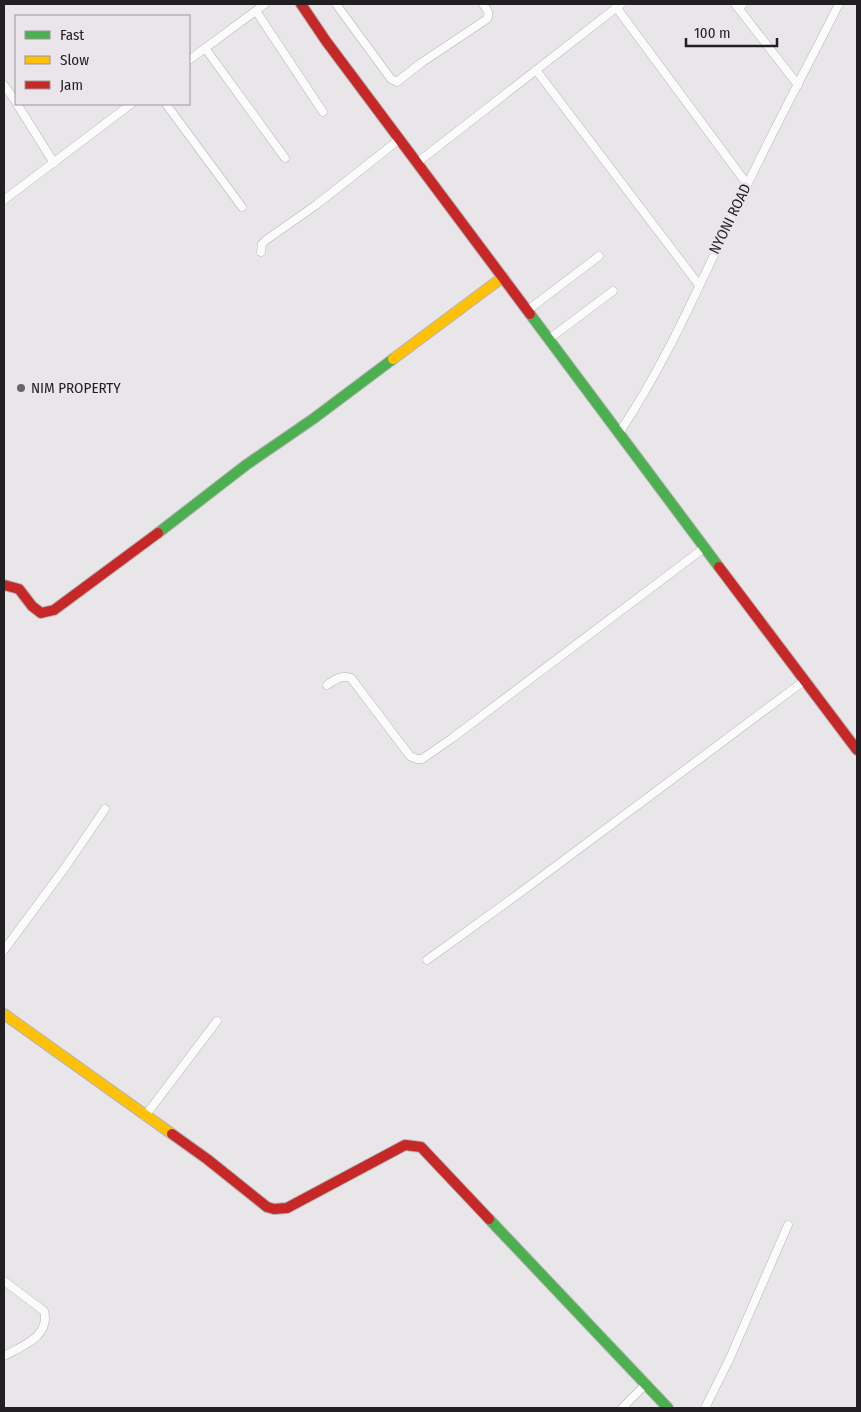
<svg xmlns="http://www.w3.org/2000/svg" width="861" height="1412" viewBox="0 0 861 1412" font-family="'Fira Sans Condensed',sans-serif">
<rect width="100%" height="100%" fill="#e9e6ea"/>
<g fill="none" stroke-linecap="round" stroke-linejoin="round">
<defs>
<g id="street">
<path d="M336 4 391 79 397 82 421 63 487 19C491 13 486 9 483 4"/>
<polyline points="735,4 739,9 743,4"/>
<polyline points="616,7 747,184"/>
<polyline points="739,9 798,85"/>
<polyline points="256,11 323,112"/>
<polyline points="205,48 285,158"/>
<polyline points="189,60 265,4"/>
<polyline points="536,70 699,285"/>
<polyline points="4,85 16,102"/>
<polyline points="17,104 54,163"/>
<polyline points="166,104 242,207"/>
<polyline points="418,162 621,4"/>
<polyline points="4,200 131,104"/>
<polyline points="261,252 262,244 266,240 316,205 400,139"/>
<polyline points="528,310 599,256"/>
<polyline points="549,339 613,291"/>
<path d="M619 433C667 362 701 281 738 204 770 136 805 71 839 4"/>
<path d="M327 685C336 679 341 675 351 678L410 756 417 759H422L451 739 704 548"/>
<polyline points="4,950 64,869 105,809"/>
<polyline points="427,960 517,895 804,681"/>
<polyline points="145,1116 217,1021"/>
<path d="M4 1281 44 1311C51 1336 22 1346 4 1356"/>
<polyline points="622,1408 646,1384"/>
<polyline points="705,1408 729,1360 788,1225"/>
</g>
<g id="fast">
<polyline points="530,314 719,567"/>
<polyline points="158,533 246,465 313,419 393,359"/>
<polyline points="489,1219 668,1408"/>
</g>
<g id="slow">
<polyline points="393,359 503,277"/>
<polyline points="4,1014 172,1134"/>
</g>
<g id="jam">
<polyline points="301,4 326,41 530,314"/>
<polyline points="719,567 857,750"/>
<polyline points="4,585 19,589 32,606 41,613 54,610 158,533"/>
<polyline points="172,1134 207,1159 267,1207 274,1209 287,1208 405,1145 421,1147 489,1219"/>
</g>
</defs>
<!-- street casing -->
<use href="#street" stroke="#b6b4b7" stroke-width="9"/>
<!-- fast casing -->
<use href="#fast" stroke="#b6b4b7" stroke-width="12"/>
<!-- slow casing -->
<use href="#slow" stroke="#b6b4b7" stroke-width="12"/>
<!-- jam casing -->
<use href="#jam" stroke="#b6b4b7" stroke-width="12"/>
<!-- street -->
<use href="#street" stroke="#fcfbfc" stroke-width="8"/>
<!-- fast -->
<use href="#fast" stroke="#4caf50" stroke-width="10"/>
<!-- slow -->
<use href="#slow" stroke="#ffc107" stroke-width="10"/>
<!-- jam -->
<use href="#jam" stroke="#c62828" stroke-width="10"/>
</g>
<!-- markers -->
<circle fill="#676567" stroke="#eae5eb" stroke-width="2" cx="21" cy="388" r="5"/>
<g text-anchor="middle" dominant-baseline="central" stroke-width="5" stroke-linejoin="round" paint-order="stroke">
<!-- street labels -->
<g font-size="15" fill="#211f21" stroke="#eae5eb">
<text transform="translate(730 219) rotate(-64)">NYONI ROAD</text>
</g>
<!-- poi labels -->
<g font-size="15" fill="#211f21" stroke="#eae5eb" text-anchor="start">
<text x="31" y="388">NIM PROPERTY</text>
</g>
</g>
<!-- border -->
<rect width="861" height="1412" fill="none" stroke="#211f21" stroke-width="10"/>
<!-- legend -->
<rect x="15" y="15" width="175" height="90" fill="#eae5eb" stroke="#9a969a"/>
<rect x="25" y="31" width="25" height="8" fill="#4caf50" stroke="#9a969a"/>
<text x="60" y="40" font-size="15" fill="#211f21">Fast</text>
<rect x="25" y="56" width="25" height="8" fill="#ffc107" stroke="#9a969a"/>
<text x="60" y="65" font-size="15" fill="#211f21">Slow</text>
<rect x="25" y="81" width="25" height="8" fill="#c62828" stroke="#9a969a"/>
<text x="60" y="90" font-size="15" fill="#211f21">Jam</text>
<!-- scale -->
<path d="M686 38v8h91v-8" fill="none" stroke="#211f21" stroke-width="2.5"/>
<text x="694" y="38" font-size="15" fill="#211f21" stroke="#eae5eb" stroke-width="4" paint-order="stroke">100 m</text>
</svg>
